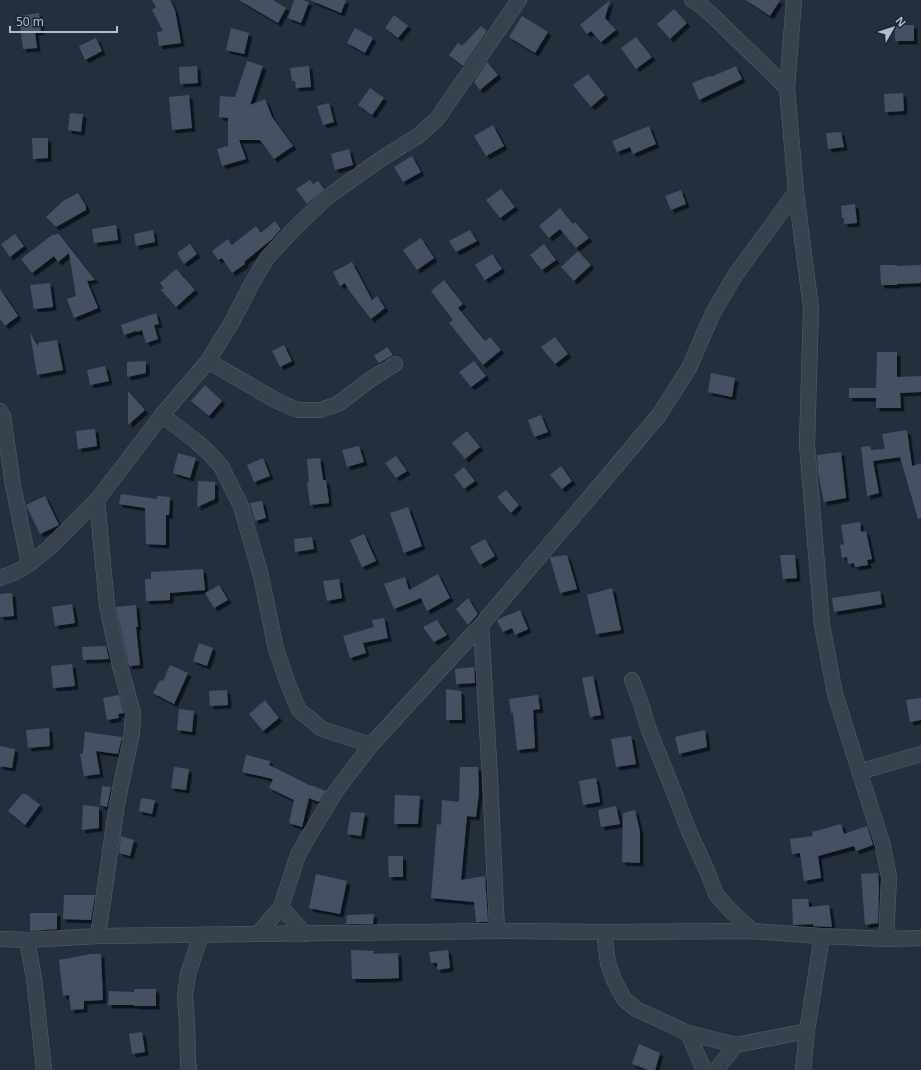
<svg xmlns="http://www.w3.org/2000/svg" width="921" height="1070" viewBox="0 0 921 1070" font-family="'Noto Sans',sans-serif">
<defs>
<filter id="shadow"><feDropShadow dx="3.5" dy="3.5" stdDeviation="0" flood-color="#0009"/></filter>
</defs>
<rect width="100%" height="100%" fill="#242f3e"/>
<!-- building -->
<g fill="#455162" filter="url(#shadow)">
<polygon points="152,0 170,0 175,10 181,43 159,46 157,32 163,31 152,10 156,7"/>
<polygon points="239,0 273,0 286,8 278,23"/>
<polygon points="294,0 302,0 309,2 301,23 288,18"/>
<polygon points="310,0 346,0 341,13"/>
<polygon points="610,0 605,18 616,30 601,42 591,31 587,34 580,25"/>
<polygon points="746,0 780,0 770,16"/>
<polygon points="674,9 687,23 670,39 657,24"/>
<polygon points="39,13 41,32 35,32 37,48 23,49 19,16"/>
<polygon points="394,15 408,26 398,38 385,28"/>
<polygon points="522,16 548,32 535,53 509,37"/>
<rect x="895" y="25" width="19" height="16"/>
<polygon points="481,26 487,31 463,66 449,55 458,43 462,46"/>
<polygon points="231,28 249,33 244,54 226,50"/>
<polygon points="355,28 373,38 365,53 347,43"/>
<polygon points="636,37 652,57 636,69 621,48"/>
<polygon points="96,38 102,51 85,60 79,46"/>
<polygon points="247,61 263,66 250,105 265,99 272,117 293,146 274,159 260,140 239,140 246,159 222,166 217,149 228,146 228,118 219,117 220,96 235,97"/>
<polygon points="487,62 498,75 480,90 474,82"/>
<polygon points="197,66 198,83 180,84 179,67"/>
<polygon points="309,66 311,87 296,88 295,81 292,81 290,68"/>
<polygon points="736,66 742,79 699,100 692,83 710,76 711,77"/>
<polygon points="588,74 605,95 591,107 573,85"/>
<polygon points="370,88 384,98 372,115 358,105"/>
<polygon points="903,93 904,111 885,112 884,94"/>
<polygon points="189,95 192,128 172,130 169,97"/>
<polygon points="329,103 334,122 323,125 317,106"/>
<polygon points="70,113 83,114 81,132 68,130"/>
<polygon points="493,125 504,146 486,156 474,136"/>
<polygon points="649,126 656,144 633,154 630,147 617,152 612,141"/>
<polygon points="841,132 844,147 828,149 826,133"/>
<polygon points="32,138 48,138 48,158 33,159"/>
<polygon points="349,149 353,165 335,170 331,154"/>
<polygon points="412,156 421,172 403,182 394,167"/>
<polygon points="310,180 313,184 318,181 324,189 307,204 296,189"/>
<polygon points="501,189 515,207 500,218 486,200"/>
<polygon points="681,190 686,204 671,210 665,196"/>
<polygon points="78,193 86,206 86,210 56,227 46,217 63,201"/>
<polygon points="855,204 857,223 844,224 844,218 842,218 841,206"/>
<polygon points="560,208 573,224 575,222 589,238 576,248 560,229 549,238 539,226"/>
<polygon points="275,221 281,229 272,239 244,262 245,264 232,273 222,258 218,260 212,251 228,239 232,245 256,226 261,233"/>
<polygon points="116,225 118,240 94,243 92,229"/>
<polygon points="153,230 155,242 136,246 134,234"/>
<polygon points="470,230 477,241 456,252 449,241"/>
<polygon points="15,234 24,246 10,257 1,244"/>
<polygon points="59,234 95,280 87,281 98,308 74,318 67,299 76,296 69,253 58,262 54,256 32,273 21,259 52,235"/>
<polygon points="421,238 434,258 417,270 403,250"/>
<polygon points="190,244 197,254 184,264 177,253"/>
<polygon points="544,244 556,260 542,270 530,255"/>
<polygon points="578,251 591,265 574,281 561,267"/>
<polygon points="492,254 502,269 485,280 475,265"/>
<polygon points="352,262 372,300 377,296 385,308 371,319 348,289 345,283 340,286 333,272"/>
<polygon points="880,265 897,265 897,266 921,265 921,283 897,284 897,285 881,285"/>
<polygon points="176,269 195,290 176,307 161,290 164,288 160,283"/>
<polygon points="444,280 463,304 458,308 485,341 490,337 501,350 483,365 449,323 453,320 431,291"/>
<polygon points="50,283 53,307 34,309 30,285"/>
<polygon points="0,289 18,316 5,326 0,319"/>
<polygon points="156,313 159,324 154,325 158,339 146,343 142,330 137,332 136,331 124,335 121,325"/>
<polygon points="30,333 38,346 38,343 57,340 63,370 37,375"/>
<polygon points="555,337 568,354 555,364 541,347"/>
<polygon points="284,345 292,361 280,367 272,351"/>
<polygon points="387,347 393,355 379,363 374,356"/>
<polygon points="877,352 897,352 897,377 921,376 921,392 900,393 901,408 876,408 876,398 849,398 849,388 876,388"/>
<polygon points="146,361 146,373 127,377 127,362"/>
<polygon points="474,361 486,376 471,387 459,372"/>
<polygon points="105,366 109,381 90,385 87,370"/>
<polygon points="711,373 735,378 732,397 708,392"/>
<polygon points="205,385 222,401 209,416 191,401"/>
<polygon points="128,391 145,410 128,425"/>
<polygon points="541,415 548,432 534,437 528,420"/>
<polygon points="95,429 97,446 78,449 76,431"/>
<polygon points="907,430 912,466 921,463 921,518 918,519 900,457 873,461 879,493 867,496 861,447 870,446 871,450 885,449 882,434"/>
<polygon points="467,431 480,447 465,459 452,443"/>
<polygon points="359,446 364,462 347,467 342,450"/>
<polygon points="841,452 846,498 824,502 818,472 817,455"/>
<polygon points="178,453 196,458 190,478 173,473"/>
<polygon points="396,456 407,471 396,478 385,463"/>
<polygon points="263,458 270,476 254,482 247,465"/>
<polygon points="320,458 323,480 326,480 329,503 310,505 307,482 309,482 307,459"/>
<polygon points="561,466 572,481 562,489 550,475"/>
<polygon points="464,467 475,481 464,489 454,475"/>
<polygon points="198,481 215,482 215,499 197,507"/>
<polygon points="506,490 519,505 511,513 497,497"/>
<polygon points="121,494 157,499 157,496 170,497 169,515 166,515 166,545 146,544 145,508 119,504"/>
<polygon points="45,496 59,525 40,534 26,505"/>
<polygon points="262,501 266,518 255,521 250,503"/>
<polygon points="408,507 422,546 404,553 390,513"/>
<polygon points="860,522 861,532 866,531 872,559 867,560 868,565 855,567 854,563 848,564 847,557 842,558 840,545 844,544 841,525"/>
<polygon points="364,534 376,561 362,567 350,540"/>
<polygon points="312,537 314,549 295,552 294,539"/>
<polygon points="485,539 495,556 480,565 470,547"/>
<polygon points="567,555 577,589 560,593 550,558 551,557"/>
<polygon points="780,555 795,555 797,578 783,579"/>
<polygon points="203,569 205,590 170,593 170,600 146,601 145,579 151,579 151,572"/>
<polygon points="438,574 450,598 427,611 421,598 394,609 384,584 405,577 409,590"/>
<polygon points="339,579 342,598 327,601 323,581"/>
<polygon points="219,585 228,600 214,608 205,593"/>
<polygon points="612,588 621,630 596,634 587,595"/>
<polygon points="880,591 882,604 834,612 832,598"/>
<polygon points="12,593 14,616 0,617 0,594"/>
<polygon points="468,598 478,614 468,625 456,609"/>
<polygon points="72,604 75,623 55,626 52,607"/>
<polygon points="136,605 138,627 136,627 140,665 129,666 116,607"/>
<polygon points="520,610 528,629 515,635 512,628 503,632 497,620"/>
<polygon points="384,618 388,638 363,643 366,653 350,658 343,636 374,627 372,620"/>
<polygon points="437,620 447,635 434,642 423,627"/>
<polygon points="199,643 213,648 207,666 193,661"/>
<polygon points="106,646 109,659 83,660 82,647"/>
<polygon points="72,664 75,686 53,688 51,666"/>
<polygon points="170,665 188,673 174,704 153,693 160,680 163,681"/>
<polygon points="474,667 475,683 456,684 455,669"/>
<polygon points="593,676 601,715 590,717 582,678"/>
<polygon points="446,689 461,691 462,720 446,720"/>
<polygon points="227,690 228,705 210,706 209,691"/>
<polygon points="119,695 124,713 118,714 119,718 107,720 103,698"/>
<polygon points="538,695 540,709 533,710 535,748 517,750 513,713 511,713 509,699"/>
<polygon points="921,698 921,720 910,722 906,700"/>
<polygon points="265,700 279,718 263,731 249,714"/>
<polygon points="179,709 194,711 192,732 177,730"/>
<polygon points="49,728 50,746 28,748 26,730"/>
<polygon points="705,730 707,747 679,754 675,737"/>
<polygon points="85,732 122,737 118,754 96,751 100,774 84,776 80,754 83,753"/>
<polygon points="631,736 636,764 616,767 611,739"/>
<polygon points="0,746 15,749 12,768 0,766"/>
<polygon points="246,755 270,761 269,765 311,786 311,785 326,791 319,802 309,798 302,827 289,823 294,800 269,788 273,779 242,772"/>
<polygon points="174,767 189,769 186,790 171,788"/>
<polygon points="460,767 478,767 479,792 476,817 467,816 461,880 485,876 488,922 476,922 474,902 431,898 437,824 441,825 442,800 459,802"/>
<polygon points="596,778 600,802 583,805 579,781"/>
<polygon points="102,786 111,787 107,807 100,805"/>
<polygon points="22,794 26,794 40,805 25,825 8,811"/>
<polygon points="395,795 420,796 418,824 394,824"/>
<polygon points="141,798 155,800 152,814 139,811"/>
<polygon points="83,805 99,807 99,828 82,830"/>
<polygon points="616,806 620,824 601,827 598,810"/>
<polygon points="635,810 640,832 640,863 622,862 623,813"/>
<polygon points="351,812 365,813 361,836 347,834"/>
<polygon points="841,824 844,834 867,826 873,845 856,851 854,846 818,856 821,878 804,881 800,853 792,854 790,839 813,836 812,832"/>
<polygon points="121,836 134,840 130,856 119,853"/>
<polygon points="388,856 403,856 403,877 389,877"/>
<polygon points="878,873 879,888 878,923 865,925 861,874"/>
<polygon points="316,874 347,881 340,914 309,908"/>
<polygon points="64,895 95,895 91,920 63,919"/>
<polygon points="792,899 808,899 809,907 829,905 832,927 813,926 813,924 793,925"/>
<polygon points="30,913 57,913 57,929 30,931"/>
<polygon points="374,914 373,924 346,924 347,915"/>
<polygon points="351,950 374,951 373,954 398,953 399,978 378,979 352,979"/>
<polygon points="448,950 450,968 437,970 437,963 431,963 429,952"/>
<polygon points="91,954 101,954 103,1000 84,1001 84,1009 71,1010 69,995 63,996 59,960"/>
<polygon points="134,989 156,989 156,1006 134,1006 134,1005 108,1005 109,991 134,992"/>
<polygon points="142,1032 145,1052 132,1054 129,1034"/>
<polygon points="639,1044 660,1053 655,1070 648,1070 632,1064"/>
</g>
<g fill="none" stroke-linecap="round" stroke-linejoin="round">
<defs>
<g id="minor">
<polyline points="692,0 699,4 711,14 787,88"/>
<polyline points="794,0 787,88 796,192 811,308 807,445 822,625 835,694 883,846 889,877 886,939"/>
<polyline points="208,361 277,401 298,410 320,410 338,404 371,379 395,364"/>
<polyline points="0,411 3,416 13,485 29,564"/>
<polyline points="162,415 197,442 210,454 221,466 241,506 261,576 276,649 288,684 299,710 322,729 371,745"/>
<polyline points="97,500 107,606 120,666 133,713 132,733 117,804 98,936"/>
<polyline points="0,578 16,572 29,564 49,548 97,500 162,415 208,361 232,322 251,285 267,258 289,234 326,198 381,159 418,136 437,119 519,0"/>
<polyline points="481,625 490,778 497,931"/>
<polyline points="632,680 641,704 649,730 674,792 688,829 708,873 716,894 728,908 752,931"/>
<polyline points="859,772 921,754"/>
<polyline points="281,907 305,934"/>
<polyline points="604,932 608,963 614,980 624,999 636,1009 688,1033 736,1045"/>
<polyline points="258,934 281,907 298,855 308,837 336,791 371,745 481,625 596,490 659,415 689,368 713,313 736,274 796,192"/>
<polyline points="0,939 27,940 98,936 497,931 604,932 752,931 822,936 886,939 921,938"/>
<polyline points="27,940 34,978 44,1070"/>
<polyline points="688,1033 704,1070"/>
<polyline points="189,1070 188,1061 187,1023 185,996 188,974 201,935"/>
<polyline points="716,1070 736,1045 807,1031"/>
<polyline points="803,1070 807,1031 822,936"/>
</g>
</defs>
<!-- minor casing -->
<use href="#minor" stroke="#565f6c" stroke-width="16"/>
<!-- minor -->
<use href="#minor" stroke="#38414e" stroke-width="15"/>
</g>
<!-- north arrow -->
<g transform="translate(893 28) rotate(51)" stroke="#1d2633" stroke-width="3" paint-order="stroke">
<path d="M0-3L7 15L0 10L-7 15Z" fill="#b4bcc9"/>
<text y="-6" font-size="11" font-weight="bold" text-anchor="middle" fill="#b4bcc9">N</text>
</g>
<!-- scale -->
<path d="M10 26v6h107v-6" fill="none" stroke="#b4bcc9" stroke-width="2"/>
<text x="16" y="26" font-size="12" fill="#b4bcc9" stroke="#1d2633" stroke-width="3" paint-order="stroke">50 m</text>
</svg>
